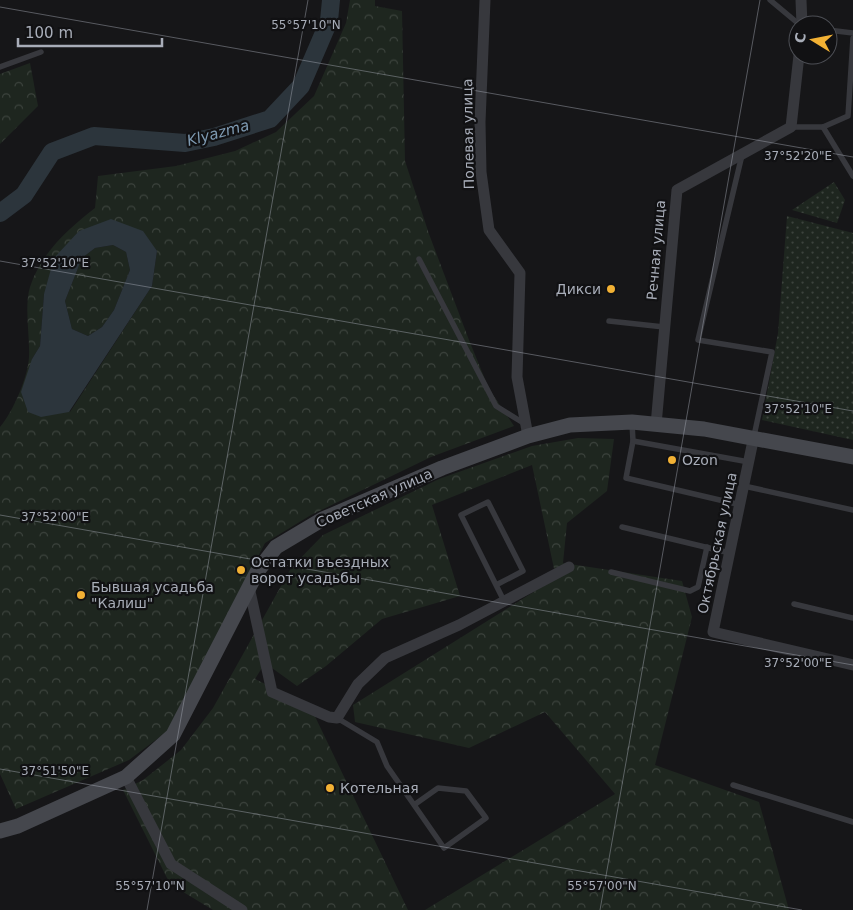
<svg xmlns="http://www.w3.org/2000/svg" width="853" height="910" viewBox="0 0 853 910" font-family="'DejaVu Sans',sans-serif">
<defs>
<pattern id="grass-dots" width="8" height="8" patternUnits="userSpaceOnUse" patternTransform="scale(1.25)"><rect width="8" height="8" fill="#1e261f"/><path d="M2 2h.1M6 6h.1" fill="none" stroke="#3c433d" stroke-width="1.8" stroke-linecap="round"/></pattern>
<pattern id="forest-crowns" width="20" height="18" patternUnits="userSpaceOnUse" patternTransform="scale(1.25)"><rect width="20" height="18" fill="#1e261f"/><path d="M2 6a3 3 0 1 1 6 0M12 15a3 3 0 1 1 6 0" fill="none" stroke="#3c433d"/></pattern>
</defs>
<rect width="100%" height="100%" fill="#161618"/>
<!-- grass -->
<g fill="url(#grass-dots)">
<polygon points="834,182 845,200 837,223 792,210"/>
<polygon points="787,216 853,233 853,440 762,420 778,333"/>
</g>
<!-- forest -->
<g fill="url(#forest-crowns)" fill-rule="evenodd">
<path d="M350 0H375V6L402 11 405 161 429 234 469 340 489 389 514 426 431 457 311 515 265 543 169 730 129 760 16 809 0 774V427C13 412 28 377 29 357 30 336 24 307 30 287 41 253 68 229 95 208L98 176 176 166 235 151 276 132 314 96 346 23ZM111 220 157 251 152 286 70 412 32 359 40 346 44 294Z"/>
<polygon points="30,63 38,106 0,144 0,74"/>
<polygon points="113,245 126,252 130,270 114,310 102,327 88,336 72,329 65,301 82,258 95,248"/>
<polygon points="578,438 614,439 607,491 567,523 563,563 682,581 692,617 655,765 759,802 789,910 425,910 615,794 545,712 469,748 355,722 353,705 556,578 532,465 432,505 460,596 382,619 326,666 297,686 265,663 255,679 310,706 408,910 213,910 170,884 123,790 143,780 181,750 213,708 291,568 323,535 439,479 532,446"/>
</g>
<!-- water -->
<path fill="#2c353c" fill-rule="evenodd" d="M111 219 143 231 157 251 152 286 69 412 41 417 28 412 21 392 32 359 40 346 44 294 54 258 79 231ZM113 245 126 252 130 270 114 310 102 327 88 336 72 329 65 301 82 258 95 248Z"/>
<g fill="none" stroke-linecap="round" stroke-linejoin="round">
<!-- river -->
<polyline stroke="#2c353c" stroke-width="18" points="0,213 24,195 52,152 94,136 185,143 214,137 270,119 301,86 329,21 331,0"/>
<!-- service -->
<g stroke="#37383d" stroke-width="5.5">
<polyline points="770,0 800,25"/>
<polyline points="828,30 853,33"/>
<polyline points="0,67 41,52"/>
<polyline points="791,127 823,127 848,116 853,38"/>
<polyline points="823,127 853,176"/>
<polyline points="742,155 698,340 772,352 754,436"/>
<polyline points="419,259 496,406 525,424"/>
<polyline points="609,321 664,327"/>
<polyline points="632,423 633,441 626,478 741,505"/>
<polyline points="633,441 749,462"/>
<polyline points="744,486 853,510"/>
<polyline points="622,527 730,553"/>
<polyline points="611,572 690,591 698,587 707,547"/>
<polyline points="496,585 523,571 488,502 461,515 504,601"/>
<polyline points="794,604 853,618"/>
<polyline points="337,718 377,742 387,766 444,848 486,818 466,791 438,788 414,805"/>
<polyline points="733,785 853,822"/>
</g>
<!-- minor -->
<g stroke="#37383d" stroke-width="11">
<polyline points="485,0 480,122 481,172 489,230 520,273 517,377 528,436"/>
<polyline points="801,0 802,25"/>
<polyline points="656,425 677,190 791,127 799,55"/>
<polyline points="754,436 713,632 853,665"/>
<polyline points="249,587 272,692 329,717 337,718 358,684 385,658 459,625 569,567"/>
<polyline points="126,777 171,864 242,910"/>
</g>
<!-- secondary -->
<polyline stroke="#45474d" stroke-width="15" points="0,831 18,826 126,777 173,735 257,572 276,547 323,519 442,468 528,436 570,425 632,422 704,429 853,457"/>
</g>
<!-- ticks -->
<path fill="none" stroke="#a8adb8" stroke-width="1" stroke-opacity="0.45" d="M0 7 853 157M0 261 853 411M0 515 853 665M0 769 802 910M147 910 308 0M600 910 760 0"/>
<!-- markers -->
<g fill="#f2b134" stroke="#111113" stroke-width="2">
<circle cx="611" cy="289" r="5"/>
<circle cx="672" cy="460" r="5"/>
<circle cx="241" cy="570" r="5"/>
<circle cx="81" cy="595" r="5"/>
<circle cx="330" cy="788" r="5"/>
</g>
<g text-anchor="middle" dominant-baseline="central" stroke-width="4.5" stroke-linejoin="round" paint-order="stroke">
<!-- street labels -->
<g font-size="14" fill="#a8adb8" stroke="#111113">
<text transform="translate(468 134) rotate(-91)">Полевая улица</text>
<text transform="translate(656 250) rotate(-85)">Речная улица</text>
<text transform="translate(374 498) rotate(-24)">Советская улица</text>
<text transform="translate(717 543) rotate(-78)">Октябрьская улица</text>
</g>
<!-- poi labels -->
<g font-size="14" fill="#a8adb8" stroke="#111113" text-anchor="start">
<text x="601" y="289" text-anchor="end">Дикси</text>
<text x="682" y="460">Ozon</text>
<text x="251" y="562">Остатки въездных<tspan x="251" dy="16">ворот усадьбы</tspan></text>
<text x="91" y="587">Бывшая усадьба<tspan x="91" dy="16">"Калиш"</tspan></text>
<text x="340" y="788">Котельная</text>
</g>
<!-- water labels -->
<g font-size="15" font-style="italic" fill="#7f9bb3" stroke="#111113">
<text transform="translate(218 133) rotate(-15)">Klyazma</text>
</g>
</g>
<g font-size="12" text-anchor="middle" fill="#a8adb8" stroke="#111113" stroke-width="4.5" stroke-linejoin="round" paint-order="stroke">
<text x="306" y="29">55°57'10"N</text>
<text x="798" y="160">37°52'20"E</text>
<text x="55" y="267">37°52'10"E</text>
<text x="798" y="413">37°52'10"E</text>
<text x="55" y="521">37°52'00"E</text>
<text x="798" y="667">37°52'00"E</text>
<text x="55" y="775">37°51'50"E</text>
<text x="150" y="890">55°57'10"N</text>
<text x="602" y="890">55°57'00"N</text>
</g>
<!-- north arrow -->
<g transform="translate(813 40) rotate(280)"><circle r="24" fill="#111113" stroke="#4d4f55"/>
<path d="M0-4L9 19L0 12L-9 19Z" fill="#f2b134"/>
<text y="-8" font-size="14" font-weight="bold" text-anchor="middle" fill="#a8adb8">С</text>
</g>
<!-- scale -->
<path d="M18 38v8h144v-8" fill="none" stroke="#a8adb8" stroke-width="2.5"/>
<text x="25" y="38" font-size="15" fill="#a8adb8" stroke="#111113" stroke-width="4" paint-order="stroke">100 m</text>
</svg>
